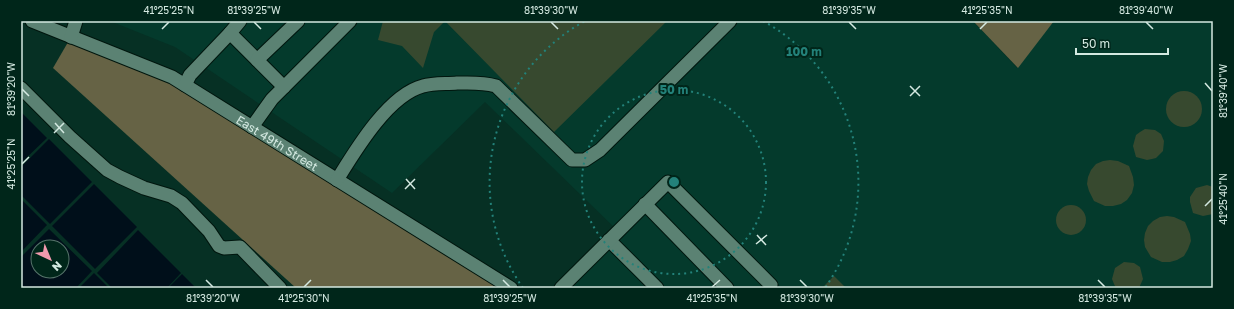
<svg xmlns="http://www.w3.org/2000/svg" width="1234" height="309" viewBox="0 0 1234 309" font-family="'Golos Text',sans-serif">
<rect width="100%" height="100%" fill="#063024"/>
<!-- built -->
<polygon fill="#043a2c" points="110,21 973,21 1017,68 1040,21 1213,21 1213,288 553,288 615,228 485,102 392,193 175,47"/>
<!-- forest -->
<g fill="#666345">
<polygon points="973,21 1054,21 1018,68"/>
<polygon points="71,37 172,77 511,288 296,288 53,68"/>
</g>
<!-- water -->
<g fill="#000f1a" fill-rule="evenodd">
<polygon points="21,112 47,138 21,163"/>
<polygon points="49,139 92,182 50,224 21,195 21,167"/>
<polygon points="94,184 137,227 95,269 52,226"/>
<polygon points="21,199 47,225 21,252"/>
<path d="M49 229 92 271 76 288H25L21 284V257ZM38 247H62V271H38Z"/>
<polygon points="138,230 181,273 167,288 112,288 97,273"/>
<polygon points="94,273 109,288 79,288"/>
<polygon points="182,274 196,288 168,288"/>
</g>
<!-- building -->
<g fill="#37492f">
<polygon points="383,21 667,21 554,132 445,21 434,32 423,68 402,46 378,40"/>
<circle cx="1184" cy="109" r="18"/>
<polygon points="1145,129 1155,130 1161,134 1164,141 1163,151 1156,158 1152,159 1147,160 1136,157 1133,146 1136,135 1140,132"/>
<polygon points="1110,160 1118,161 1129,166 1133,177 1134,185 1132,193 1127,200 1121,204 1113,206 1105,206 1094,201 1089,191 1087,184 1088,177 1091,170 1096,164 1103,161"/>
<polygon points="1207,185 1213,187 1213,214 1203,216 1193,213 1190,202 1190,197 1196,188"/>
<circle cx="1071" cy="220" r="15"/>
<polygon points="1167,216 1174,217 1185,222 1190,234 1191,241 1188,249 1184,256 1177,260 1170,262 1162,262 1151,257 1145,247 1144,240 1145,233 1148,226 1153,221 1160,217"/>
<polygon points="1124,262 1134,263 1140,267 1143,279 1139,288 1116,288 1114,284 1112,279 1115,268"/>
<polygon points="834,276 846,288 822,288"/>
</g>
<g fill="none" stroke-linecap="round" stroke-linejoin="round">
<defs>
<g id="minor">
<path id="s1" d="M32 21 172 77 511 288"/>
<polyline points="230,33 240,21"/>
<polyline points="71,37 76,21"/>
<polyline points="185,85 190,75 230,33 257,60"/>
<polyline points="284,87 257,60 298,21"/>
<polyline points="21,88 70,137 107,170 120,177 144,188 171,196 182,203 209,231 219,246 224,248 240,247 280,288"/>
<polyline points="252,127 272,99 350,21"/>
<path d="M337 180C355 151 388 95 423 86 433 83 446 84 457 83 472 83 482 82 496 86L572 160H585L600 150 730 21"/>
<polyline points="645,204 727,288"/>
<polyline points="609,240 657,288"/>
<polyline points="561,288 668,182 771,285 770,288"/>
</g>
</defs>
<!-- minor casing -->
<use href="#minor" stroke="#00160e" stroke-width="15"/>
<!-- minor -->
<use href="#minor" stroke="#5b8273" stroke-width="13"/>
</g>
<!-- ticks -->
<path fill="none" stroke="#d4e9e1" stroke-width="1.5" d="M254 22 261 29M551 22 558 29M849 22 856 29M1146 22 1153 29M162 29 169 22M980 29 987 22M1205 83 1212 91M910 86 920 96M22 89 29 96M910 96 920 86M55 123 64 133M54 133 64 123M22 164 29 157M406 179 415 189M405 189 415 179M1205 206 1212 199M757 235 766 245M756 244 767 235M206 280 213 287M503 280 510 287M800 280 807 287M1098 280 1105 287M304 287 311 280M712 287 720 280"/>
<!-- distance rings -->
<g fill="none" stroke="#23827a" stroke-width="2" stroke-dasharray="2 4">
<circle cx="674" cy="182" r="92"/>
<path d="M523 288A184 184 0 0 1 585 21M763 21A184 184 0 0 1 825 288"/>
</g>
<g text-anchor="middle" dominant-baseline="central" stroke-width="4" stroke-linejoin="round" paint-order="stroke">
<!-- street labels -->
<g font-size="12" fill="#d4e9e1" stroke="#00261a">
<text stroke="none"><textPath href="#s1" startOffset="275">East 49th Street</textPath></text>
</g>
</g>
<circle cx="674" cy="182" r="6" fill="#23827a" stroke="#00261a" stroke-width="2"/>
<g font-size="12" text-anchor="middle" font-weight="bold" fill="#23827a" stroke="#00261a" stroke-width="4" stroke-linejoin="round" paint-order="stroke">
<text x="804" y="56">100 m</text>
<text x="674" y="94">50 m</text>
</g>
<!-- border -->
<rect width="1234" height="309" fill="none" stroke="#00261a" stroke-width="44"/>
<!-- north arrow -->
<g transform="translate(50 259) rotate(136)"><circle r="19" fill="#00261a" stroke="#55746a"/>
<path d="M0-3L7 15L0 10L-7 15Z" fill="#f29aae"/>
<text y="-6" font-size="11" font-weight="bold" text-anchor="middle" fill="#d4e9e1">N</text>
</g>
<!-- scale -->
<path d="M1076 48v6h92v-6" fill="none" stroke="#d4e9e1" stroke-width="2"/>
<text x="1082" y="48" font-size="12" fill="#d4e9e1" stroke="#00261a" stroke-width="3" paint-order="stroke">50 m</text>
<rect x="22" y="22" width="1190" height="265" fill="none" stroke="#d4e9e1" stroke-width="1.5"/>
<g font-size="10" text-anchor="middle" fill="#d4e9e1">
<text x="169" y="14">41°25'25"N</text>
<text x="254" y="14">81°39'25"W</text>
<text x="551" y="14">81°39'30"W</text>
<text x="849" y="14">81°39'35"W</text>
<text x="987" y="14">41°25'35"N</text>
<text x="1146" y="14">81°39'40"W</text>
<text transform="translate(11 89) rotate(-90)" y="4">81°39'20"W</text>
<text transform="translate(1223 91) rotate(-90)" y="4">81°39'40"W</text>
<text transform="translate(11 164) rotate(-90)" y="4">41°25'25"N</text>
<text transform="translate(1223 199) rotate(-90)" y="4">41°25'40"N</text>
<text x="213" y="302">81°39'20"W</text>
<text x="304" y="302">41°25'30"N</text>
<text x="510" y="302">81°39'25"W</text>
<text x="712" y="302">41°25'35"N</text>
<text x="807" y="302">81°39'30"W</text>
<text x="1105" y="302">81°39'35"W</text>
</g>
</svg>
